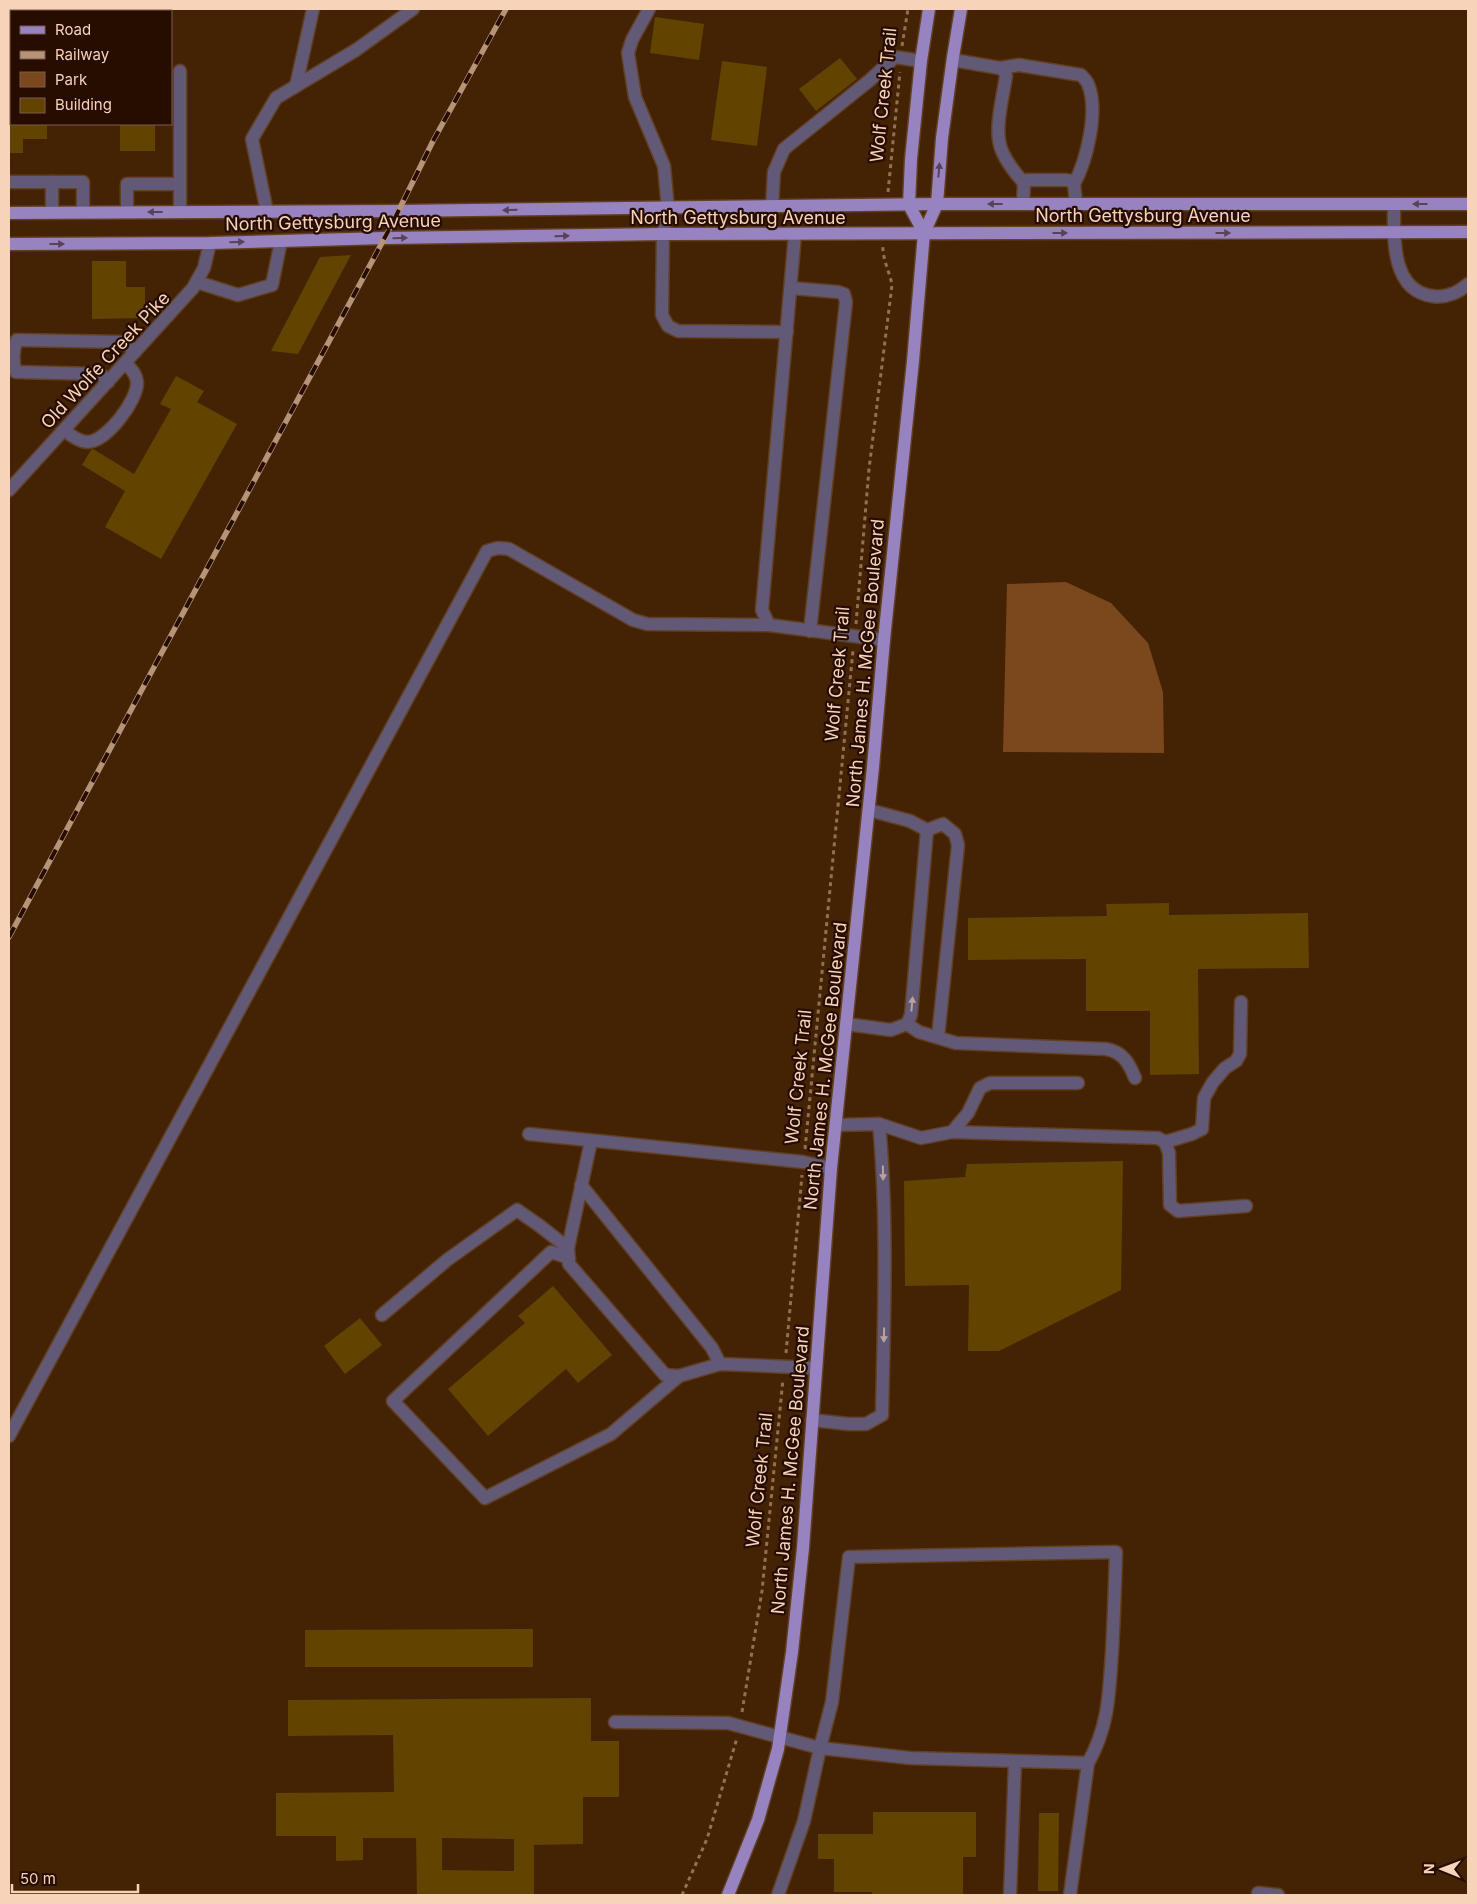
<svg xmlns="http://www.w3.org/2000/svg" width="1477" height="1904" viewBox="0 0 1477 1904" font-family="Inter,sans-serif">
<rect width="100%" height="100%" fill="#442304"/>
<!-- green -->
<polygon fill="#7a481c" points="1066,582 1111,603 1148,643 1163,692 1164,753 1003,752 1007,584"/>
<!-- building -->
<g fill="#634300" fill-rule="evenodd">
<polygon points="655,17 704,24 699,60 650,53"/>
<polygon points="840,58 857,79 816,111 799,89"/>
<polygon points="722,61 767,67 757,146 711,140"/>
<polygon points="9,124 47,124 47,139 23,139 23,153 9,153"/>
<rect x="120" y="124" width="35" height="27"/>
<polygon points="351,255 298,354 271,351 320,257"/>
<polygon points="92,261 126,261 126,287 145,287 145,318 92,319"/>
<polygon points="176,376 204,391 197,402 237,424 161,559 105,527 125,491 82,465 91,450 93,449 134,474 171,409 160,404"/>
<polygon points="1169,903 1169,915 1308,913 1309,968 1198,969 1199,1074 1150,1075 1150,1011 1086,1011 1086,959 968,960 968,918 1107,916 1106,904"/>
<polygon points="1123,1161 1121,1290 999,1351 968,1351 969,1285 905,1286 904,1181 965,1177 967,1164"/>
<polygon points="553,1286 612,1355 578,1383 566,1369 488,1436 448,1389 525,1323 518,1316"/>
<polygon points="360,1318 382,1345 345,1374 324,1346"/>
<polygon points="533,1629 533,1667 305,1667 305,1630"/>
<path d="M591 1698V1741H619V1797H583V1844L534 1845V1895H417L416 1838H363V1860L336 1861V1836H276V1793L394 1792 393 1735 288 1736V1700ZM442 1838 514 1839V1871L442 1870Z"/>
<polygon points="873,1812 976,1812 976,1857 963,1857 963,1895 872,1895 872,1892 834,1892 834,1859 818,1859 818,1834 873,1834"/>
<polygon points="1039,1813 1059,1813 1058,1891 1038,1891"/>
</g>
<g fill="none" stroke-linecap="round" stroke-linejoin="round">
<defs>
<g id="minor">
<polyline points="649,9 632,40 628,53 635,97 664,166 668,208 663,234 662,315 668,326 678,331 787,332"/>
<path d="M953 60 1000 68 1005 72 1006 76C1003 98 993 131 1002 151 1007 163 1015 173 1024 183"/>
<path d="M1000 68 1019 65 1081 75C1083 77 1087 81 1088 84 1099 110 1087 160 1074 184"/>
<polyline points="296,86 313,9"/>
<polyline points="9,182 83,182 83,212"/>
<polyline points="52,182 52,212"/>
<polyline points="1023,204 1024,183 1027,180 1066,180 1071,181 1074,184 1076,204"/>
<path d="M1394 204C1394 235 1390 290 1432 296 1446 298 1458 293 1468 284"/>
<polyline points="772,207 774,172 784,149 870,80 895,57 921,61"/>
<polyline points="127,212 127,184 180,184"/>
<polyline points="180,212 180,71"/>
<polyline points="267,212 252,139 276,98 356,50 413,9"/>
<polyline points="795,234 762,610 769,625 884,640"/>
<polyline points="197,282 238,295 272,285 281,241"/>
<polyline points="791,288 838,292 844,294 846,302 810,631"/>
<path d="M108 382 103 376 99 374 16 372C12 362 13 349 17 340L122 342 128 345 135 352"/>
<path d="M64 430C70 435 79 442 88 442 107 441 138 400 137 382 136 374 131 368 125 364"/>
<polyline points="9,490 193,288 204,268 210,243"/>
<polyline points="869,810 910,821 927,830"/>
<polyline points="927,830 943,824 955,834 958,845 938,1037"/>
<polyline points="846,1024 891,1030 907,1024 911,1015 927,830"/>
<path d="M907 1024 919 1032 956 1043 1106 1049C1123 1052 1129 1063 1135 1078"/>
<polyline points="836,1125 879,1124 921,1138 952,1132 1158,1138 1165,1142 1169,1153 1170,1205 1178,1211 1246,1206"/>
<polyline points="952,1132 968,1113 980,1088 990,1083 1078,1083"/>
<polyline points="529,1134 803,1162 831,1168"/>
<polyline points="591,1141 568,1248 569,1264 665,1375 679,1376 720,1364 816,1368"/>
<polyline points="1165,1142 1192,1134 1202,1129 1204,1098 1213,1082 1225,1068 1236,1061 1240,1054 1241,1002"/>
<polyline points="581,1185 712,1348 720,1364"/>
<polyline points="569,1258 551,1252 393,1401 485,1498 611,1434 679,1376"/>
<polyline points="382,1315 447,1260 517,1210 540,1226 568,1248"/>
<path d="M812 1420 848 1424H866L882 1415C884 1318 888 1220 879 1124"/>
<polyline points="9,1436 487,551 498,548 509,549 633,620 647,624 769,625"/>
<polyline points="615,1722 728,1723 820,1748 804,1821 778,1895"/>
<polyline points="1258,1893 1278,1895"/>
<polyline points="1010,1895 1015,1762"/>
<path d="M1070 1895 1088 1763 910 1758 820 1748 832 1702 849 1557 1116 1552C1115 1585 1114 1618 1112 1652 1109 1693 1109 1726 1088 1763"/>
</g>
<g id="major">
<polyline points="9,213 398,211 937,204 1468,204"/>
<polyline points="924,233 909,205 911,159 921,61 929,9"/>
<polyline points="9,244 210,243 384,238 663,234 1468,232"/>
<polyline points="728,1895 758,1820 778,1749 792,1652 803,1548 831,1168 873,767 884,640 913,361 924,233 937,204 942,138 953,57 961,9"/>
</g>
</defs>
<!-- minor casing -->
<use href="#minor" stroke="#613f21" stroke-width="15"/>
<!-- major casing -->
<use href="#major" stroke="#613f21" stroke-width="15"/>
<!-- path -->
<g stroke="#927053" stroke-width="3" stroke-dasharray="4 4" stroke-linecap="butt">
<polyline points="902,46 908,9"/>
<polyline points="888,192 900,72"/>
<path d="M856 624 869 469 892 285C890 273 882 258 883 246"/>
<polyline points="805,1149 853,650"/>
<polyline points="786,1353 802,1175"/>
<polyline points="742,1712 762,1591 783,1379"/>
<polyline points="682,1895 707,1839 737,1738"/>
</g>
<!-- minor -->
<use href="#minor" stroke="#625977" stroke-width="12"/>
<!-- major -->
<use href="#major" stroke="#9783c0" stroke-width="12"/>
<defs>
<polyline id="rail" points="9,937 391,226 433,141 506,9"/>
</defs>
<!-- rail casing -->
<use href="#rail" stroke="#b79478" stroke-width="5.5"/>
<!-- rail -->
<use href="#rail" stroke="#260d00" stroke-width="4" stroke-dasharray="11" stroke-linecap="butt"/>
</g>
<!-- one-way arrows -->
<defs><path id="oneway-solid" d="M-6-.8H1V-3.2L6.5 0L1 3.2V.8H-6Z" transform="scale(1.25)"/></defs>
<g fill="#594256">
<use href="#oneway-solid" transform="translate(939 170) rotate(-85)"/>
<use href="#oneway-solid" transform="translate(995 204) rotate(180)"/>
<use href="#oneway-solid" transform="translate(1420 204) rotate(180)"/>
<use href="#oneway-solid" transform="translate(510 210) rotate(179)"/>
<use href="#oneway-solid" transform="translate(155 212) rotate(180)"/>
<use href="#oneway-solid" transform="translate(1060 233)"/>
<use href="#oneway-solid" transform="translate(1223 233)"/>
<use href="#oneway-solid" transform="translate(562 236) rotate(-1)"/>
<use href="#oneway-solid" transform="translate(400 238) rotate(-1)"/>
<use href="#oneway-solid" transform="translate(237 242) rotate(-2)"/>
<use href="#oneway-solid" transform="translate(57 244)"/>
</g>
<g fill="#bba29f">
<use href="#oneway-solid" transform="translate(912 1004) rotate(-85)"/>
<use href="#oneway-solid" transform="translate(883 1173) rotate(89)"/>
<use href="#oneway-solid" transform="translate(884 1335) rotate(91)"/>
</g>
<g text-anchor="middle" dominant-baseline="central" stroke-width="4.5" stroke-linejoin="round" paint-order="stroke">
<!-- street labels -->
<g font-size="18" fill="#f7d3b9" stroke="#260d00">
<text transform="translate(883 95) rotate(-84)">Wolf Creek Trail</text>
<text x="1143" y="215">North Gettysburg Avenue</text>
<text x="738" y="217">North Gettysburg Avenue</text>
<text transform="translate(333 222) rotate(-1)">North Gettysburg Avenue</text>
<text transform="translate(105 360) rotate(-47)">Old Wolfe Creek Pike</text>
<text transform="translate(865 663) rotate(-85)">North James H. McGee Boulevard</text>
<text transform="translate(837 674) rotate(-85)">Wolf Creek Trail</text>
<text transform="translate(825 1066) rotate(-84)">North James H. McGee Boulevard</text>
<text transform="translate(798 1077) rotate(-84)">Wolf Creek Trail</text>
<text transform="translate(790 1470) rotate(-85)">North James H. McGee Boulevard</text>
<text transform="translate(759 1480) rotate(-84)">Wolf Creek Trail</text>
</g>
</g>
<!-- border -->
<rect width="1477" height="1904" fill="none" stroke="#f7d3b9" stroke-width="20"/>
<!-- legend -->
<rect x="10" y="10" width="162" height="115" fill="#260d00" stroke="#7a5c4a"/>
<rect x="20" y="26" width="25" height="8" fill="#9783c0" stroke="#7a5c4a"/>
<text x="55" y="35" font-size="15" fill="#f7d3b9">Road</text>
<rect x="20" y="51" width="25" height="8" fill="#b79478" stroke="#7a5c4a"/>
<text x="55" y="60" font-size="15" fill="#f7d3b9">Railway</text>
<rect x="20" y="72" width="25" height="15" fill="#7a481c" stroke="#7a5c4a"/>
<text x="55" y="85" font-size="15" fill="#f7d3b9">Park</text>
<rect x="20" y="98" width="25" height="15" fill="#634300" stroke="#7a5c4a"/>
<text x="55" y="110" font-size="15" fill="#f7d3b9">Building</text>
<!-- north arrow -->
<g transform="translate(1442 1869) rotate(271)" stroke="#260d00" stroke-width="4" paint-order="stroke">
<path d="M0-4L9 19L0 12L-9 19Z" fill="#f7d3b9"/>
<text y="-8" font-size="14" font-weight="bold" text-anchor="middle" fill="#f7d3b9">N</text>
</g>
<!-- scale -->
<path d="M12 1884v8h126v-8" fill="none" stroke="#f7d3b9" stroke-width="2.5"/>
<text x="20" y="1884" font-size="15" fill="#f7d3b9" stroke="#260d00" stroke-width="4" paint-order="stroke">50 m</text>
</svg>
